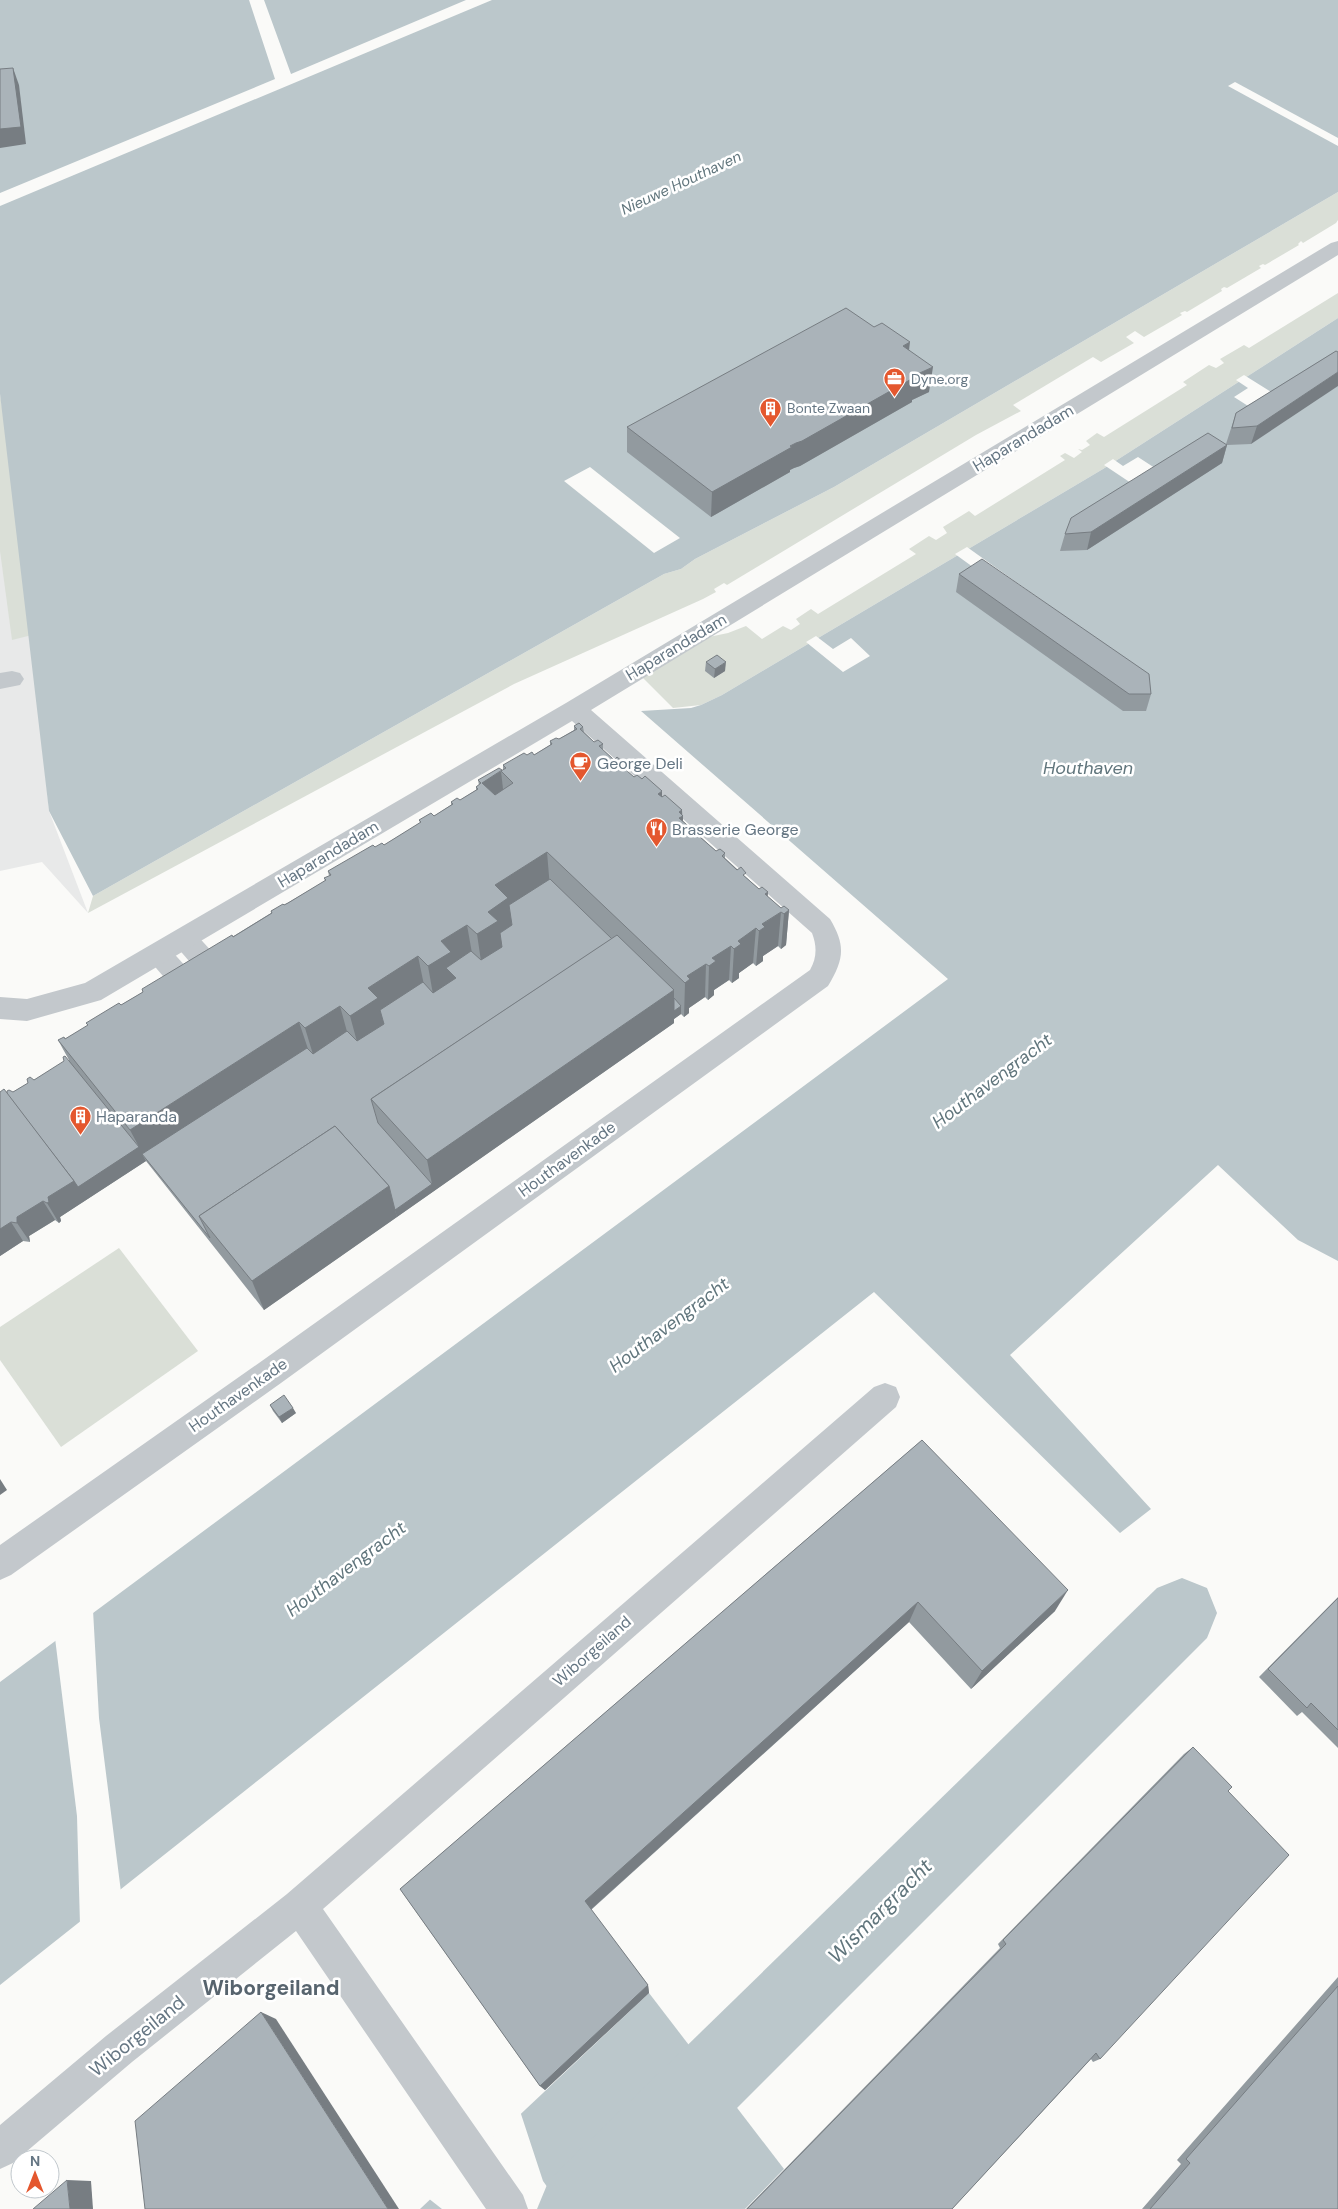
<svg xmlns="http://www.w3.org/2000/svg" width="1338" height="2209" viewBox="0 0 1338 2209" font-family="'DM Sans',sans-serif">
<rect width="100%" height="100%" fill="#fafaf8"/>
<!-- built -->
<polygon fill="#e8e9e9" points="0,394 25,559 49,811 88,913 42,862 0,871"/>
<!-- green -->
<g fill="#dadfd7">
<polygon points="1338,192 1338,220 1336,223 1303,243 1301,241 1298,244 1299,245 1265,265 1263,264 1259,266 1261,268 1227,288 1224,287 1221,289 1222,291 1187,312 1185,311 1180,313 1182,315 1144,337 1135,331 1126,337 1134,343 1101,362 1093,357 1013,405 1021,411 976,435 727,585 724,583 714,589 716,592 703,599 514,684 88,913 93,896 664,574 681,569 695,559 834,487"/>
<polygon points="1338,293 1338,318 1103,469 722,695 701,705 673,708 642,677 704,638 728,633 746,626 762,639 783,626 791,630 800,624 796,619 811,609 818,614 916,554 909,549 929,536 936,540 947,533 943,527 969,511 975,516 1065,460 1060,456 1065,453 1074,458 1082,452 1078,449 1082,450 1090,445 1086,441 1097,433 1104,437 1187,385 1183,382 1209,365 1216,368 1224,363 1220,359 1244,345 1249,348"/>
<polygon points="0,394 25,559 32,635 12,640 0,551"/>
<polygon points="119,1248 198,1351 61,1447 0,1360 0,1327"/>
</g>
<!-- water -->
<g fill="#bbc7cb">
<polygon points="0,0 1338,0 1338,192 834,487 695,559 681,569 664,574 93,896 49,811 0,394"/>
<polygon points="1338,318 1338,1261 1298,1240 1218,1165 1010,1355 1151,1509 1120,1533 874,1292 0,1985 0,1682 948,979 641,711 691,708 701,705 722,695 1103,469"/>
<polygon points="649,1993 784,2169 745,2209 420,2209"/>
</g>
<!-- pier -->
<g fill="#fafaf8">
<polygon points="249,0 264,0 291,74 466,0 492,0 0,206 0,193 275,79"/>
<polygon points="1235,82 1338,138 1338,146 1228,86"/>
<polygon points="1244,375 1279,397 1256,411 1234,397 1248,388 1236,380"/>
<polygon points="1138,457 1161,472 1137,487 1104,465 1113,459 1123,466"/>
<polygon points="590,467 643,509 680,538 654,553 564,481"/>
<polygon points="967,547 1058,612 1046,620 955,554"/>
<polygon points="816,636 833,649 851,638 870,656 843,672 806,642"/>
<polygon points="93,1610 99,1718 121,1892 80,1925 77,1816 55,1638"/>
<polygon points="520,2111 543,2181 563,2209 442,2209 428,2198"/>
</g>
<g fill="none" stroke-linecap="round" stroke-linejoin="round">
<!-- canal -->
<polygon fill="#bbc7cb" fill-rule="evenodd" points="1182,1578 1207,1588 1217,1613 1207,1638 636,2209 537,2209 549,2180 1157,1588"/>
<!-- service -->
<g fill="#c3c8cc" fill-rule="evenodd">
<polygon points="185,929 194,932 233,975 237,983 233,991 224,994 215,991 176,946 172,939 176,932"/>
<polygon points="159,944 168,947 206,989 210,997 206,1005 197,1008 188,1005 150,961 146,954 150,947"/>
</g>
<!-- minor -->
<g fill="#c3c8cc" fill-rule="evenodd">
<path d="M1338 241V255L591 710 830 919C846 946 844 959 828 986L281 1383 11 1575 0 1580V1545L259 1363 810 970C817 958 817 946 812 933L572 721 101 1000 27 1021 0 1019V997L27 999 85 983 566 703 1331 243Z"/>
<polygon points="12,671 20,673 24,679 20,685 0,689 0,673"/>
<polygon points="885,1383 896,1387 900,1397 896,1407 323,1909 523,2195 528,2209 486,2209 296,1931 132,2062 13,2163 0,2169 0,2125 106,2036 287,1894 874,1387"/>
</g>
</g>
<!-- wall -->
<g fill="#929a9f">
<polygon points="909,351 929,392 912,400 912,402 800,466 794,468 790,470 790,472 711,517 627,452 627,427"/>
<polygon points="1336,351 1251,444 1227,445 1222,463 1087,550 1060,551 1065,534 1226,444 1236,413"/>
<polygon points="959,574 1151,694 1146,711 1123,711 956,592"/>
<polygon points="706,662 725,671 714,678 705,671"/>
<polygon points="574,726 583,727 584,732 594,742 603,744 603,750 634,777 682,810 683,821 716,851 725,853 725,858 759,889 768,892 767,896 781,908 789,910 786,945 781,949 778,946 763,956 763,961 756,966 753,963 739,973 739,978 732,983 729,980 714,990 714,995 708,1000 705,997 689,1008 689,1013 684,1017 681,1014 674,1019 674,1023 264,1310 146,1161 60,1217 61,1221 59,1223 55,1220 29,1236 30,1242 23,1241 0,1256 0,1092 7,1094 13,1092 69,1060 58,1040 65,1039 88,1026 86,1023 121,1005 143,992 271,913 271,911 284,905 325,881 324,878 329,876 328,871 375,847 384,845 420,823 419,820 434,816 451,805 451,802 460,800 476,790 476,787 479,785 478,780 502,771 503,770 503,765 527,755 534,755 550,745 550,741 559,739 574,730"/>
<polygon points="270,1405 296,1413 282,1423 273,1411"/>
<polygon points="922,1440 1055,1611 971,1689 909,1622 591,1910 648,1985 649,1993 545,2090 540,2086 400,1889"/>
<polygon points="1338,1597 1338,1748 1302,1712 1297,1716 1259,1677"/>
<polygon points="1193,1747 1228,1791 1100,2059 1093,2062 1091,2059 952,2209 746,2209 1000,1948 998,1944 1184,1754"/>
<polygon points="1338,1977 1338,2209 1142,2209 1181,2164 1177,2160"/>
</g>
<!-- shaded-wall -->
<g fill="#777d82">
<polygon points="13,68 19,85 26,144 0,148 0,129"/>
<polygon points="910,342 907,367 903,346"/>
<polygon points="933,367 929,392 912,400 912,402 800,466 794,468 790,470 790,472 711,517 712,492 796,443 913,376"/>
<polygon points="1338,372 1338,386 1251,444 1257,426"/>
<polygon points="1227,445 1222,463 1087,550 1091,532"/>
<polygon points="726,662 725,671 714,678 715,669"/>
<polygon points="623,762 624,798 619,764"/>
<polygon points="501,771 505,807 482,783"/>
<polygon points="662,791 662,827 658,794"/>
<polygon points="682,810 682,816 683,816 683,852 679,812"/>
<polygon points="547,852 550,888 513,933 503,956 482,968 477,934 488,912 495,885"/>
<polygon points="768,892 766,922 781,912 778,946 763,956 763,961 756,966 759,931 765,894"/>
<polygon points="789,910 786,945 781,949 784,914"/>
<polygon points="467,925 473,959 457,986 434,1000 428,966 441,941"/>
<polygon points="756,928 753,963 739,973 739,978 732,983 734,949 738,941"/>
<polygon points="731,946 729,980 714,990 714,995 708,1000 709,966 712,958"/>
<polygon points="418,956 425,990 386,1032 359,1049 350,1016 368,988"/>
<polygon points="706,964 705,997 689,1008 689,1013 684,1017 685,983 687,976"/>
<polygon points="674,990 674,1011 681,1006 681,1014 674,1019 674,1023 397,1217 395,1210 432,1184 427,1160"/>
<polygon points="340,1006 349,1039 315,1061 305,1028"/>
<polygon points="299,1022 310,1055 142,1154 146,1161 60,1217 61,1221 59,1223 47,1203 48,1197 74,1181 139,1147 130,1130"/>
<polygon points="389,1186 397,1217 264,1310 252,1281"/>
<polygon points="43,1201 55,1220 29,1236 30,1242 17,1223 17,1217"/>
<polygon points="11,1222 23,1241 0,1256 0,1229"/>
<polygon points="293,1408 296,1413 282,1423 279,1417"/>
<polygon points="0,1479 7,1490 0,1495"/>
<polygon points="1068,1590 1055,1611 971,1689 982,1671"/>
<polygon points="918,1602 909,1622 588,1912 585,1901"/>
<polygon points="648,1985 649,1993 545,2090 540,2086"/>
<polygon points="261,2012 276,2019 399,2209 388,2209"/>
<polygon points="67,2180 91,2181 93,2209 70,2209"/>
</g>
<!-- building -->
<g fill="#aab3b9" stroke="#777d82">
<polygon points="13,68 21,127 0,129 0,69"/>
<polygon points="846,308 874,327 882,323 910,342 903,346 933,367 913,376 915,377 802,441 796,443 790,446 792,447 712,492 627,427"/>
<polygon points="1336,351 1338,352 1338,372 1257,426 1232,428 1236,413"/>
<polygon points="1208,433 1227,445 1091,532 1065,534 1071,518"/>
<polygon points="982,559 1149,674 1151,694 1129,694 959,574"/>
<polygon points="717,655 726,662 715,669 706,662"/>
<polygon points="579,723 583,727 580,729 594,742 598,740 603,744 599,746 614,760 617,757 623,762 619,764 634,777 637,775 642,779 645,776 662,791 658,794 662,797 665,795 682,810 679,812 683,816 679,818 695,832 698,830 704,834 700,837 716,851 720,849 725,853 722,856 737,870 741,867 746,873 743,875 759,889 762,887 768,892 765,894 781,908 784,906 789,910 784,914 781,912 762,924 765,927 759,931 756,928 738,941 741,944 734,949 731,946 712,958 716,961 709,966 706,964 687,976 690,979 685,983 547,852 495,885 508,898 488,912 498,921 477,934 467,925 441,941 451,952 428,966 418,956 368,988 378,998 350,1016 340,1006 305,1028 299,1022 130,1130 58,1040 64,1037 65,1039 88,1025 86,1023 119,1003 121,1005 143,992 142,989 232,935 233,937 272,913 271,911 283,904 284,905 288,903 326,880 324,878 331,875 328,871 373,845 375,847 382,843 384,845 421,822 419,820 431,813 434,816 453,804 451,802 457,798 460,800 478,789 476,787 481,783 478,780 499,768 502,770 482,783 495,795 513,783 501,771 506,768 503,765 524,753 527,755 532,752 534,755 552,744 550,741 556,738 559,739 577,729 574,726"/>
<polygon points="550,879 612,939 371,1099 378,1123 432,1184 395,1210 389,1186 335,1126 199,1216 210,1238 142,1154 307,1048 313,1054 347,1031 357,1041 384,1024 380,1010 423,982 433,993 456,978 446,968 471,951 481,960 502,947 500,933 512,925 509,905"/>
<polygon points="617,935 674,990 427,1160 371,1099"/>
<polygon points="674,998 681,1006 674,1011"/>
<polygon points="65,1056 139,1147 78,1187 74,1181 7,1094 7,1091 9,1090 13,1092 28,1083 27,1079 30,1077 34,1080 64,1061 63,1057"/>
<polygon points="4,1089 74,1181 48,1197 49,1202 47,1203 43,1201 17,1217 17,1223 11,1222 0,1229 0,1092"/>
<polygon points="335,1126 389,1186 252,1281 199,1216"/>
<polygon points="284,1395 293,1408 279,1417 270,1405"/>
<polygon points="922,1440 1068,1590 982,1671 918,1602 585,1901 648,1985 540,2086 400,1889"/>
<polygon points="1338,1598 1338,1730 1311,1703 1307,1708 1268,1669"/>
<polygon points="1193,1747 1232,1787 1228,1791 1289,1855 1100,2059 1096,2053 952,2209 747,2209 1006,1944 1003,1940"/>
<polygon points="1338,1986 1338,2209 1150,2209 1190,2163 1186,2159"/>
<polygon points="261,2012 388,2209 145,2209 135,2121"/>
<polygon points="67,2180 70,2209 33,2209"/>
</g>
<!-- icons -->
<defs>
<symbol id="office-pin" viewBox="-11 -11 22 30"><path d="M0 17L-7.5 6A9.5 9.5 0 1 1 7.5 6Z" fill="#e4572e" stroke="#fff"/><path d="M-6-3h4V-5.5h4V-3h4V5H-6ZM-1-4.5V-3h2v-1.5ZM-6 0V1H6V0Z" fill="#fff"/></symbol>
<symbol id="building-pin" viewBox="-11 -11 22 30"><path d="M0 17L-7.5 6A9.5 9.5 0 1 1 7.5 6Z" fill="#e4572e" stroke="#fff"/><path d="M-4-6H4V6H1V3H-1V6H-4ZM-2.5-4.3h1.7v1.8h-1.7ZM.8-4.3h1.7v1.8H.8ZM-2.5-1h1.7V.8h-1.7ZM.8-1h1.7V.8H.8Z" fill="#fff"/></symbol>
<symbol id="cafe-pin" viewBox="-11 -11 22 30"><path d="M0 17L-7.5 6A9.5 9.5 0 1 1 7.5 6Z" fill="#e4572e" stroke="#fff"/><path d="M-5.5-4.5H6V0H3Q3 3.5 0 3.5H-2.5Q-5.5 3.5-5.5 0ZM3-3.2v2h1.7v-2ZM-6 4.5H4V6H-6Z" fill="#fff"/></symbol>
<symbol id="restaurant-pin" viewBox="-11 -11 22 30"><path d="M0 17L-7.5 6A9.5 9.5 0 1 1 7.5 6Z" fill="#e4572e" stroke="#fff"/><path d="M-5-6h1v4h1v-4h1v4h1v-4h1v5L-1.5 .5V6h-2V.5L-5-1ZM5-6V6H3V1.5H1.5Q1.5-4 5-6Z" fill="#fff"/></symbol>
</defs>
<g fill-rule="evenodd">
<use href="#office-pin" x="882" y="366" width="25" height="34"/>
<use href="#building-pin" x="758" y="396" width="25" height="34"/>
<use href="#cafe-pin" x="568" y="750" width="25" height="34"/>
<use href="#restaurant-pin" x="644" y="816" width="25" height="34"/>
<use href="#building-pin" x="68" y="1104" width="25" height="34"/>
</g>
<g text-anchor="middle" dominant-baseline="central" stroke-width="5" stroke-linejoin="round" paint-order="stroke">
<!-- far-poi labels -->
<g font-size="14" fill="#657683" stroke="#fff" text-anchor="start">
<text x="911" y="379">Dyne.org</text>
<text x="787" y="408">Bonte Zwaan</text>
</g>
<!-- far-water labels -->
<g font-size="15" font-style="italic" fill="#60757c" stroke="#fff">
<text transform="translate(681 183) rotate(-25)">Nieuwe Houthaven</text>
</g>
<!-- street labels -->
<g font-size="16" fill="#657683" stroke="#fff">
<text transform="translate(1023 438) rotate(-31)">Haparandadam</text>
<text transform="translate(676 647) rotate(-31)">Haparandadam</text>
<text transform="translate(328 854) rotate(-31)">Haparandadam</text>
<text transform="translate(567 1159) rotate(-36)">Houthavenkade</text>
<text transform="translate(238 1395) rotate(-35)">Houthavenkade</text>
<text transform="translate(592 1651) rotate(-41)">Wiborgeiland</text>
</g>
<!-- poi labels -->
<g font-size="16" fill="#657683" stroke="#fff" text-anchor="start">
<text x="597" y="763">George Deli</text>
<text x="672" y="829">Brasserie George</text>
<text x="96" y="1116">Haparanda</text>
</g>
<!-- water labels -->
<g font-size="18" font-style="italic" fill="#60757c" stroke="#fff">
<text x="1088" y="768">Houthaven</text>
<text transform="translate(992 1081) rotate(-37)">Houthavengracht</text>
<text transform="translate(669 1325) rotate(-37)">Houthavengracht</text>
<text transform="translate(346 1569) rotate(-37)">Houthavengracht</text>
</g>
<!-- near-street labels -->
<g font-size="19" fill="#657683" stroke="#fff">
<text transform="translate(137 2036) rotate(-39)">Wiborgeiland</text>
</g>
<!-- near-water labels -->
<g font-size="21" font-style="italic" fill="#60757c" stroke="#fff">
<text transform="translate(880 1911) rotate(-45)">Wismargracht</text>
</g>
<!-- near-neighbourhood labels -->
<g font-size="21" font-weight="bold" fill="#57646e" stroke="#fff">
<text x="271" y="1988">Wiborgeiland</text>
</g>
</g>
<!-- north arrow -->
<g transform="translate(35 2174)"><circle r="24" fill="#ffffff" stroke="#c1c8cd"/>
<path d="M0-4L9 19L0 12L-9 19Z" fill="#e4572e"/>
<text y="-8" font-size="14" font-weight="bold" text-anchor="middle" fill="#657683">N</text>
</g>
</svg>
